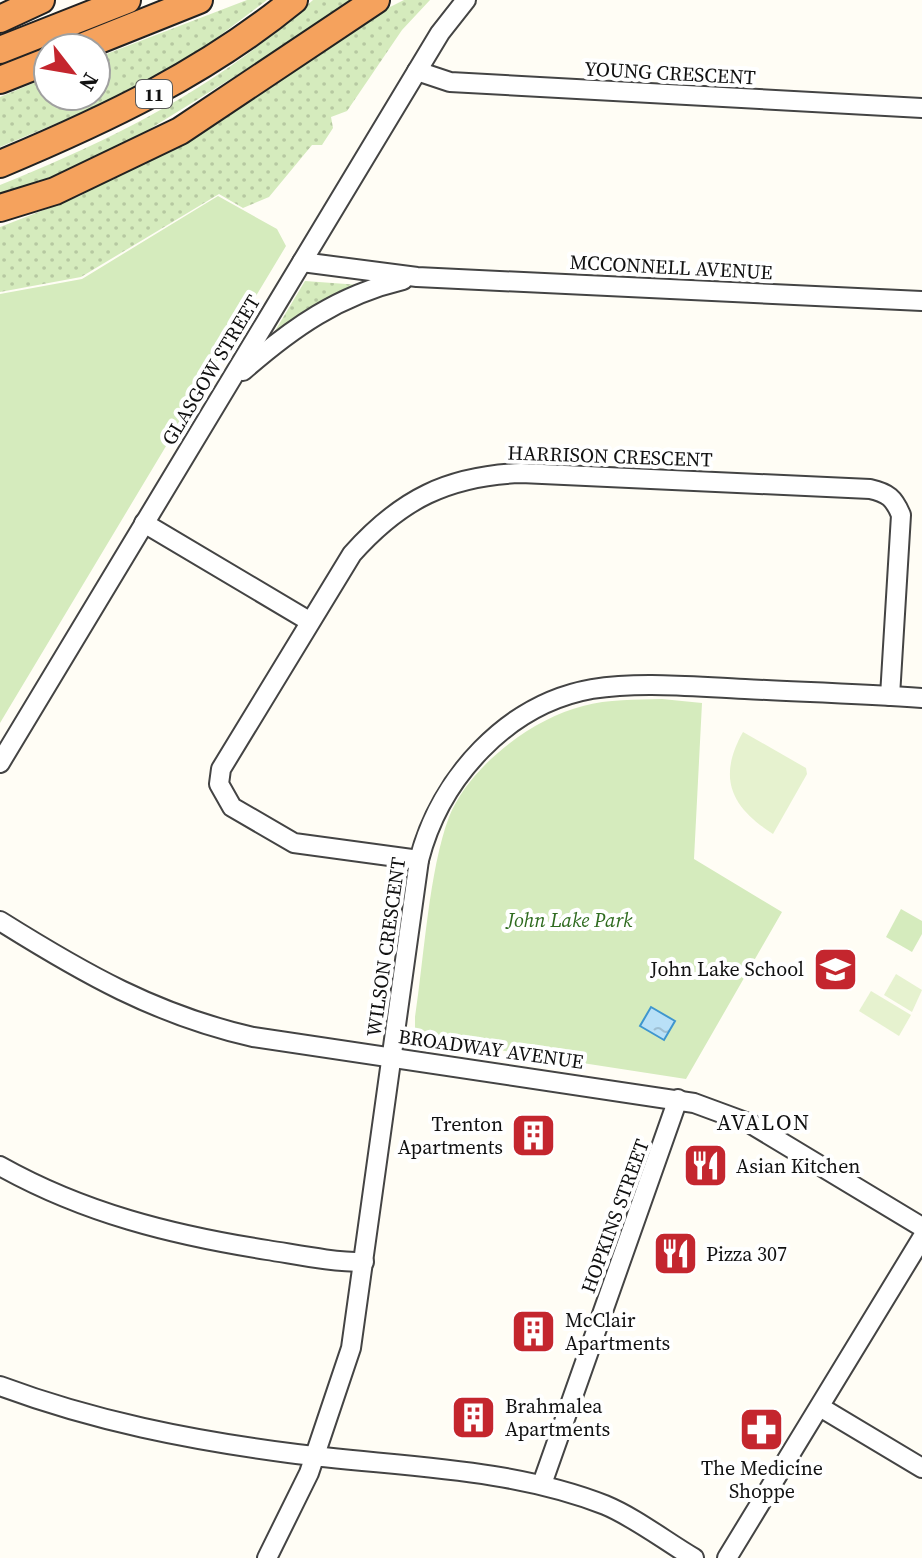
<svg xmlns="http://www.w3.org/2000/svg" width="922" height="1558" viewBox="0 0 922 1558" font-family="'Source Serif 4',serif">
<defs>
<pattern id="grass-dots" width="8" height="8" patternUnits="userSpaceOnUse" patternTransform="scale(2)"><rect width="8" height="8" fill="#d5ebbd"/><path d="M2 2h.1M6 6h.1" fill="none" stroke="#b6c8a1" stroke-width="1.8" stroke-linecap="round"/></pattern>
<pattern id="water-ripples" width="26" height="14" patternUnits="userSpaceOnUse" patternTransform="scale(2)"><rect width="26" height="14" fill="#b9e0f7"/><path d="M2 4q2-2 4 0t4 0M15 11q2-2 4 0t4 0" fill="none" stroke="#9ebfd3"/></pattern>
</defs>
<rect width="100%" height="100%" fill="#fffdf5"/>
<!-- grass -->
<g fill="url(#grass-dots)">
<polygon points="247,0 267,0 206,46 129,93 0,147 0,97 48,77 48,96 96,96 96,58"/>
<path d="M313 0H358L106 156 0 200V185C116 138 220 86 313 0Z"/>
<polygon points="404,0 430,0 402,30 347,111 331,117 333,128 322,145 312,145 269,197 243,208 219,194 81,277 0,292 0,227 80,196 364,20"/>
<polygon points="305,281 360,285 316,304 275,331"/>
</g>
<!-- park -->
<g fill="#d5ebbd">
<polygon points="218,196 277,229 286,246 0,723 0,294 82,279"/>
<path d="M662 699 702 703 694 859 782 912 686 1079 420 1038 415 1031V1017C424 959 429 870 449 817 469 767 531 719 583 706 608 699 636 700 662 699Z"/>
<polygon points="901,909 922,921 922,934 912,952 886,937"/>
</g>
<!-- pitch -->
<g fill="#e6f2cf">
<path d="M743 732 806 768 807 774 773 834C731 807 717 778 743 732Z"/>
<polygon points="896,974 922,990 912,1012 884,995"/>
<polygon points="871,991 911,1015 899,1036 859,1011"/>
</g>
<!-- water -->
<polygon fill="url(#water-ripples)" stroke="#3f96cf" stroke-width="2" points="651,1007 675,1021 664,1040 640,1026"/>
<g fill="none" stroke-linecap="round" stroke-linejoin="round">
<defs>
<g id="minor">
<polyline points="417,71 450,82 922,108"/>
<polyline points="302,262 417,277 922,301"/>
<path d="M243 371C292 328 339 295 403 280"/>
<polyline points="144,523 309,621"/>
<polyline points="0,763 440,33 466,0"/>
<path d="M419 860 294 843 232 807 219 784 221 769 352 554C401 499 448 476 521 473L870 489C888 493 894 498 901 515L890 696"/>
<path d="M0 921C83 973 156 1015 253 1037L694 1103 751 1124 922 1227"/>
<path d="M0 1166C84 1213 172 1235 267 1250 299 1255 331 1262 364 1262"/>
<path d="M0 1386C94 1421 190 1440 289 1453 393 1467 506 1466 605 1505 636 1518 665 1541 694 1558"/>
<polyline points="820,1407 922,1468"/>
<polyline points="542,1484 678,1099"/>
<path d="M267 1558 309 1473 351 1348 419 860C440 778 507 704 592 689 642 681 695 687 745 689 804 692 863 694 922 698"/>
<polyline points="727,1558 922,1238"/>
</g>
<g id="highway">
<polyline points="0,19 41,0"/>
<polyline points="79,48 199,0"/>
<polyline points="0,50 127,0"/>
<polyline points="0,80 48,61"/>
<path d="M0 164C105 120 205 73 294 0"/>
<polyline points="0,208 55,191 180,131 376,0"/>
</g>
</defs>
<!-- minor casing -->
<use href="#minor" stroke="#444" stroke-width="22"/>
<!-- highway casing -->
<use href="#highway" stroke="#222" stroke-width="30"/>
<!-- minor -->
<use href="#minor" stroke="#fff" stroke-width="18"/>
<!-- highway -->
<use href="#highway" stroke="#f5a25d" stroke-width="26"/>
</g>
<!-- icons -->
<defs>
<symbol id="school-square" viewBox="-11 -11 22 22"><rect x="-9" y="-9" width="18" height="18" rx="4" fill="#c4262e" stroke="#fff"/><path d="M0-5L7-2L0 1L-7-2ZM-4 1L0 2.5L4 1V4Q0 6-4 4Z" fill="#fff"/></symbol>
<symbol id="building-square" viewBox="-11 -11 22 22"><rect x="-9" y="-9" width="18" height="18" rx="4" fill="#c4262e" stroke="#fff"/><path d="M-4-6H4V6H1V3H-1V6H-4ZM-2.5-4.3h1.7v1.8h-1.7ZM.8-4.3h1.7v1.8H.8ZM-2.5-1h1.7V.8h-1.7ZM.8-1h1.7V.8H.8Z" fill="#fff"/></symbol>
<symbol id="restaurant-square" viewBox="-11 -11 22 22"><rect x="-9" y="-9" width="18" height="18" rx="4" fill="#c4262e" stroke="#fff"/><path d="M-5-6h1v4h1v-4h1v4h1v-4h1v5L-1.5 .5V6h-2V.5L-5-1ZM5-6V6H3V1.5H1.5Q1.5-4 5-6Z" fill="#fff"/></symbol>
<symbol id="pharmacy-square" viewBox="-11 -11 22 22"><rect x="-9" y="-9" width="18" height="18" rx="4" fill="#c4262e" stroke="#fff"/><path d="M-2-6h4v4h4v4h-4v4h-4v-4h-4v-4h4Z" fill="#fff"/></symbol>
</defs>
<g fill-rule="evenodd">
<use href="#school-square" x="810" y="944" width="51" height="51"/>
<use href="#building-square" x="508" y="1110" width="51" height="51"/>
<use href="#restaurant-square" x="680" y="1140" width="51" height="51"/>
<use href="#restaurant-square" x="650" y="1228" width="51" height="51"/>
<use href="#building-square" x="508" y="1306" width="51" height="51"/>
<use href="#building-square" x="448" y="1392" width="51" height="51"/>
<use href="#pharmacy-square" x="736" y="1404" width="51" height="51"/>
</g>
<g text-anchor="middle" dominant-baseline="central" stroke-width="8" stroke-linejoin="round" paint-order="stroke">
<!-- shield labels -->
<rect fill="#fff" stroke="#585858" stroke-width="2" x="136" y="80" width="36" height="28" rx="6"/>
<g font-size="18" font-weight="bold" fill="#111">
<text x="154" y="94">11</text>
</g>
<!-- street labels -->
<g font-size="20" fill="#111" stroke="#fff">
<text transform="translate(670 73) rotate(3)">YOUNG CRESCENT</text>
<text transform="translate(671 267) rotate(3)">MCCONNELL AVENUE</text>
<text transform="translate(211 370) rotate(-59)">GLASGOW STREET</text>
<text transform="translate(610 456) rotate(2)">HARRISON CRESCENT</text>
<text transform="translate(386 947) rotate(-82)">WILSON CRESCENT</text>
<text transform="translate(491 1049) rotate(8)">BROADWAY AVENUE</text>
<text transform="translate(615 1216) rotate(-70)">HOPKINS STREET</text>
</g>
<!-- park labels -->
<g font-size="20" font-style="italic" fill="#2f6b1f" stroke="#fff">
<text x="570" y="920">John Lake Park</text>
</g>
<!-- poi labels -->
<g font-size="20" fill="#111" stroke="#fff" text-anchor="start">
<text x="804" y="969" text-anchor="end">John Lake School</text>
<text x="503" y="1124" text-anchor="end">Trenton<tspan x="503" dy="23">Apartments</tspan></text>
<text x="736" y="1166">Asian Kitchen</text>
<text x="706" y="1254">Pizza 307</text>
<text x="565" y="1320">McClair<tspan x="565" dy="23">Apartments</tspan></text>
<text x="505" y="1406">Brahmalea<tspan x="505" dy="23">Apartments</tspan></text>
<text x="762" y="1468" text-anchor="middle">The Medicine<tspan x="762" dy="23">Shoppe</tspan></text>
</g>
<!-- neighbourhood labels -->
<g font-size="22" letter-spacing="2" fill="#111" stroke="#fff">
<text x="764" y="1122">AVALON</text>
</g>
</g>
<!-- north arrow -->
<g transform="translate(72 72) rotate(121)"><circle r="38" fill="#ffffff" stroke="#a0a0a0" stroke-width="2"/>
<path d="M0-6L14 30L0 20L-14 30Z" fill="#c4262e"/>
<text y="-12" font-size="22" font-weight="bold" text-anchor="middle" fill="#111111">N</text>
</g>
</svg>
